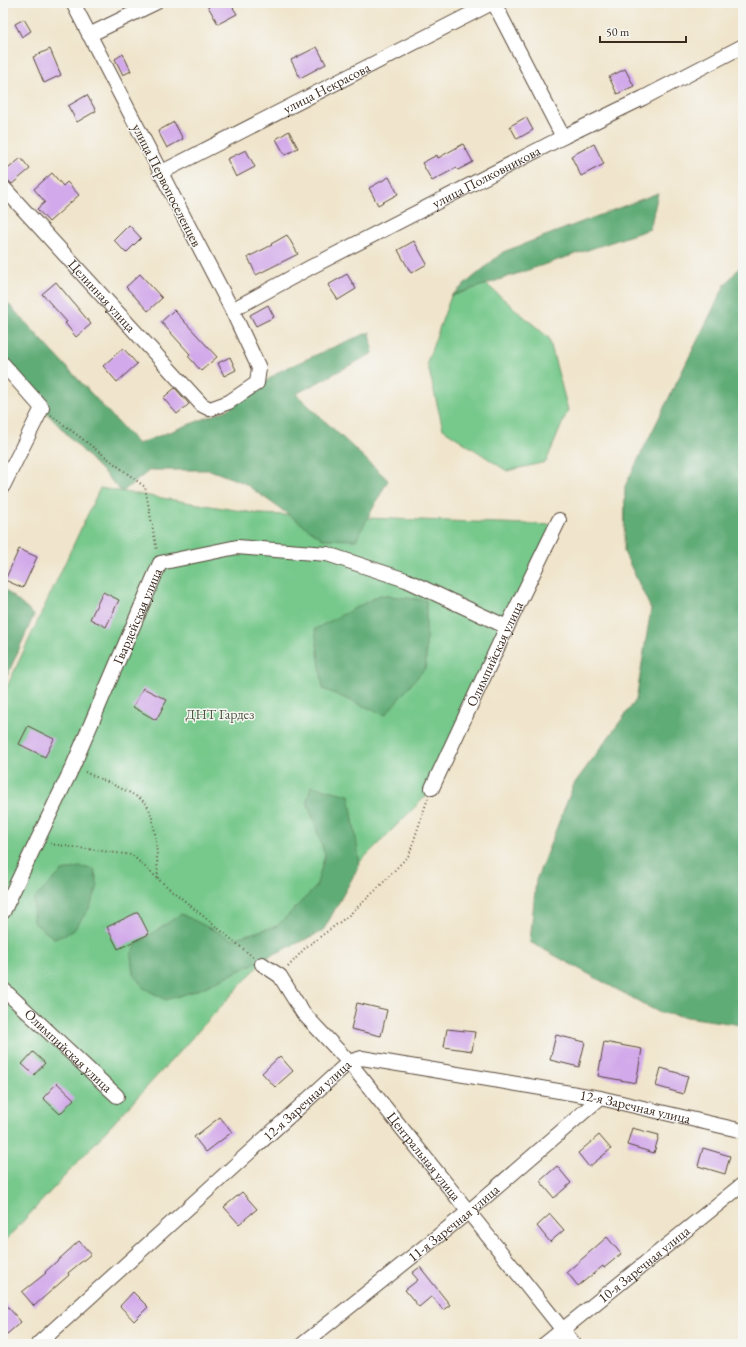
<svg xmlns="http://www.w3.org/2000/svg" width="746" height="1347" viewBox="0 0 746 1347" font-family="'EB Garamond',serif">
<rect width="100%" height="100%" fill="#f6f6f2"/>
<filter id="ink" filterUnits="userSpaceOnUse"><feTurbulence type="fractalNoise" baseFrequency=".025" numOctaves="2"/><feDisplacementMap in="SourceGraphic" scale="8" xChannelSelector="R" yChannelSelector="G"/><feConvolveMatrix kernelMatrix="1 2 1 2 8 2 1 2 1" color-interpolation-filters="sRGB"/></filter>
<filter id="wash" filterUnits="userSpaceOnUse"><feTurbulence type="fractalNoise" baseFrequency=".012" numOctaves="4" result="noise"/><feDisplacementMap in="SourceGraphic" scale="16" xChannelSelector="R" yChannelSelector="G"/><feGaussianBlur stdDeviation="0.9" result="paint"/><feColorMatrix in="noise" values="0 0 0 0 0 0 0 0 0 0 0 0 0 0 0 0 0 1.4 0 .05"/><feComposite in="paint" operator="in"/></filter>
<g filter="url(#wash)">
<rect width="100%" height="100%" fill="#f0e5cc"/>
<!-- green -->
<g fill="#76c88b" stroke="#587954">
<polygon points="486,284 549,338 568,410 546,462 507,471 443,429 427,362 451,296"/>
<polygon points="100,488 260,514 555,525 427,795 284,938 3,1243 3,695"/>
</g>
<!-- forest -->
<g fill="#60ac77" stroke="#4e6b4a">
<polygon points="658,193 650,229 451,296 503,252"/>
<polygon points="743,263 743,1024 741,1025 660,1013 530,942 536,880 574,784 636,700 651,609 624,552 625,486 725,285"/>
<polygon points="3,298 138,444 227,410 280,371 345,342 370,332 373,353 296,394 388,480 356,540 323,539 244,483 210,470 150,470 122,492 42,408 3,358"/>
<polygon points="3,588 34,615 3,685"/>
<polygon points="380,595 426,600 426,667 385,715 323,689 315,629"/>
<polygon points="311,786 349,795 360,864 323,931 198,990 166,1000 144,988 133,974 131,955 137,944 181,914 232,939 277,926 316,887 325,855 307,801"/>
<polygon points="80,867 94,869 98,886 90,907 74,930 55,939 33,922 34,899 62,871"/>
</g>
<g id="blocks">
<!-- building -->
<g fill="#d2a9ea">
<polygon points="206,3 230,3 237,14 218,24"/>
<polygon points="24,19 31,31 22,37 15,24"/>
<polygon points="317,47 326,64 300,78 291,60"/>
<polygon points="50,49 61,75 44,83 33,57"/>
<polygon points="123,54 131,71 123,75 115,59"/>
<polygon points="625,69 634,86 617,94 609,77"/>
<polygon points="87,95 96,111 77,122 68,106"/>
<polygon points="526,117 533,130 517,139 510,126"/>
<polygon points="174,122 183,139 167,148 158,131"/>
<polygon points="289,131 298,148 285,155 276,139"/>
<polygon points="463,144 473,162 458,170 456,168 432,181 422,163 437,155 438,158"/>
<polygon points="594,144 604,164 581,176 571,156"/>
<polygon points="246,150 255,167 236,177 227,159"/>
<polygon points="21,158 30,169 12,184 3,176 3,173"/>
<polygon points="52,173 63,186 67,182 79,195 49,222 37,209 45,202 34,189"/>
<polygon points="389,177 398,194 378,205 369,188"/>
<polygon points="129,225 141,238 126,253 114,240"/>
<polygon points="287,235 298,254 256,275 248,257 272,245 271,244"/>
<polygon points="414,241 427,264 411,273 398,250"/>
<polygon points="140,274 162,298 148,311 126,287"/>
<polygon points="347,274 356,289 338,300 328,285"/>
<polygon points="56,282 91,324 76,337 65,323 67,322 42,294"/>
<polygon points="268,305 274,317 256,326 250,315"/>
<polygon points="174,310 217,357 201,371 188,356 190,354 161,322"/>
<polygon points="123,348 137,364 117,382 103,366"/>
<polygon points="230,357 236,370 224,376 218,363"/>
<polygon points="175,388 189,404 177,414 163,398"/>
<polygon points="19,549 37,557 23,588 5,580"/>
<polygon points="103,592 119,600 106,627 90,619"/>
<polygon points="143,688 167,700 156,720 133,707"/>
<polygon points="28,726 54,739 45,757 19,744"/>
<polygon points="138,912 149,934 118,949 107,927"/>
<polygon points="357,1003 387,1010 381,1036 351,1029"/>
<polygon points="447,1029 475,1032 472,1051 444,1047"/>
<polygon points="556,1035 585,1042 579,1067 550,1060"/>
<polygon points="604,1042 642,1049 636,1083 598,1076"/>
<polygon points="33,1052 45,1063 34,1075 22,1064"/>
<polygon points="280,1056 293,1071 275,1087 262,1073"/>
<polygon points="661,1068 688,1076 683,1094 656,1086"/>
<polygon points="57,1083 74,1099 60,1114 43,1098"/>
<polygon points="220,1117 232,1132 206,1152 194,1137"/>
<polygon points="632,1128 659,1135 654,1153 627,1145"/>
<polygon points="599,1135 611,1149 589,1167 578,1153"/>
<polygon points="703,1148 730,1156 725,1174 698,1166"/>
<polygon points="557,1166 571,1183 554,1198 540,1181"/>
<polygon points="242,1192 257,1209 239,1224 224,1207"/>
<polygon points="550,1214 564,1230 550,1242 537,1226"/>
<polygon points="607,1237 621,1254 604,1268 603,1266 578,1286 567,1272"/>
<polygon points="79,1241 91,1254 68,1273 69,1275 34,1306 22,1292 46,1273 45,1272"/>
<polygon points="420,1267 450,1305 443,1310 432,1296 419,1307 405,1290 418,1280 412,1273"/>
<polygon points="133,1292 148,1307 134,1321 120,1306"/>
<polygon points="3,1301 21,1322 7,1334 3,1329"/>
</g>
</g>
</g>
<g filter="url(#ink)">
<use href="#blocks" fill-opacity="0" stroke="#564638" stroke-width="1"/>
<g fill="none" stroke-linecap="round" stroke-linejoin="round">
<defs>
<g id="street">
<polyline points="494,3 563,137"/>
<polyline points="89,35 155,3"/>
<path id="s1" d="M160 173 492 3"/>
<path id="s2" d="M3 187 202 405 210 409 229 402 257 383 259 368 232 310 73 3"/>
<path id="s3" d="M232 310 311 267 563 137 643 98 743 46"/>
<polyline points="3,364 42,408 3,486"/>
<path id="s4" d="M432 788 507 627 559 520"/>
<path id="s5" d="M3 912 73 766 160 563 237 547 327 554 406 580 507 627"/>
<path id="s6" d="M262 964 280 976 303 1013 349 1062 574 1344"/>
<path id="s7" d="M3 989 117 1096"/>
<path id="s8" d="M38 1344 349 1062 362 1058 600 1098 743 1131"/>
<path id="s9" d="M303 1344 468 1212 600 1098"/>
<path id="s10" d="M545 1344 743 1184"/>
</g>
</defs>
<!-- street casing -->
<use href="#street" stroke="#564638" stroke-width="16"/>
<!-- path -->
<g stroke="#564638" stroke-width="2" stroke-dasharray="1 3" stroke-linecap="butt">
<polyline points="51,415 145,487 157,551"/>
<path d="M85 772C99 779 136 793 145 803 157 815 157 861 158 879L253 957"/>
<polyline points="50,844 132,855 157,878"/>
<polyline points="288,967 305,948 348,916 377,889 409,855 428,798"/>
</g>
<!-- street -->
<use href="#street" stroke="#fff" stroke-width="14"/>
</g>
</g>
<g text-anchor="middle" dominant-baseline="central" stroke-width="3" stroke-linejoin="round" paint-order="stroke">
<!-- street labels -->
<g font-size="14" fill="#3b2a1e" stroke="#f6f6f2">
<text stroke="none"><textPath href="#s1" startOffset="187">улица Некрасова</textPath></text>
<text stroke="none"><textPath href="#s3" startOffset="287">улица Полковникова</textPath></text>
<text transform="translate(167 185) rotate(63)">улица Первопоселенцев</text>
<text stroke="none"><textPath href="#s2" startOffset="147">Целинная улица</textPath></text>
<text stroke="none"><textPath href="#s5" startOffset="325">Гвардейская улица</textPath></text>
<text stroke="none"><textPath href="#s4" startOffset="148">Олимпийская улица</textPath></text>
<text stroke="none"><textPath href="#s7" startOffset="90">Олимпийская улица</textPath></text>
<text stroke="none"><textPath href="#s8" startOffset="363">12-я Заречная улица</textPath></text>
<text stroke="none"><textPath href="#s8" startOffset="711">12-я Заречная улица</textPath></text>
<text stroke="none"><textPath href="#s6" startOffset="253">Центральная улица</textPath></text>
<text stroke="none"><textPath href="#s9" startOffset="193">11-я Заречная улица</textPath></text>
<text stroke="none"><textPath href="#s10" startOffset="127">10-я Заречная улица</textPath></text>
</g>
<!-- park labels -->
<g font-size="14" fill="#4d593f" stroke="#f6f6f2">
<text x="220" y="714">ДНТ Гардез</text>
</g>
</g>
<!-- margin -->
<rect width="746" height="1347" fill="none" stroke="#f6f6f2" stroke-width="16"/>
<!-- scale -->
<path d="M600 36v6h86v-6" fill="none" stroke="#3b2a1e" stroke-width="2"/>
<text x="606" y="36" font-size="12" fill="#3b2a1e" stroke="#f6f6f2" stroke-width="3" paint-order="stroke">50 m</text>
</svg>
